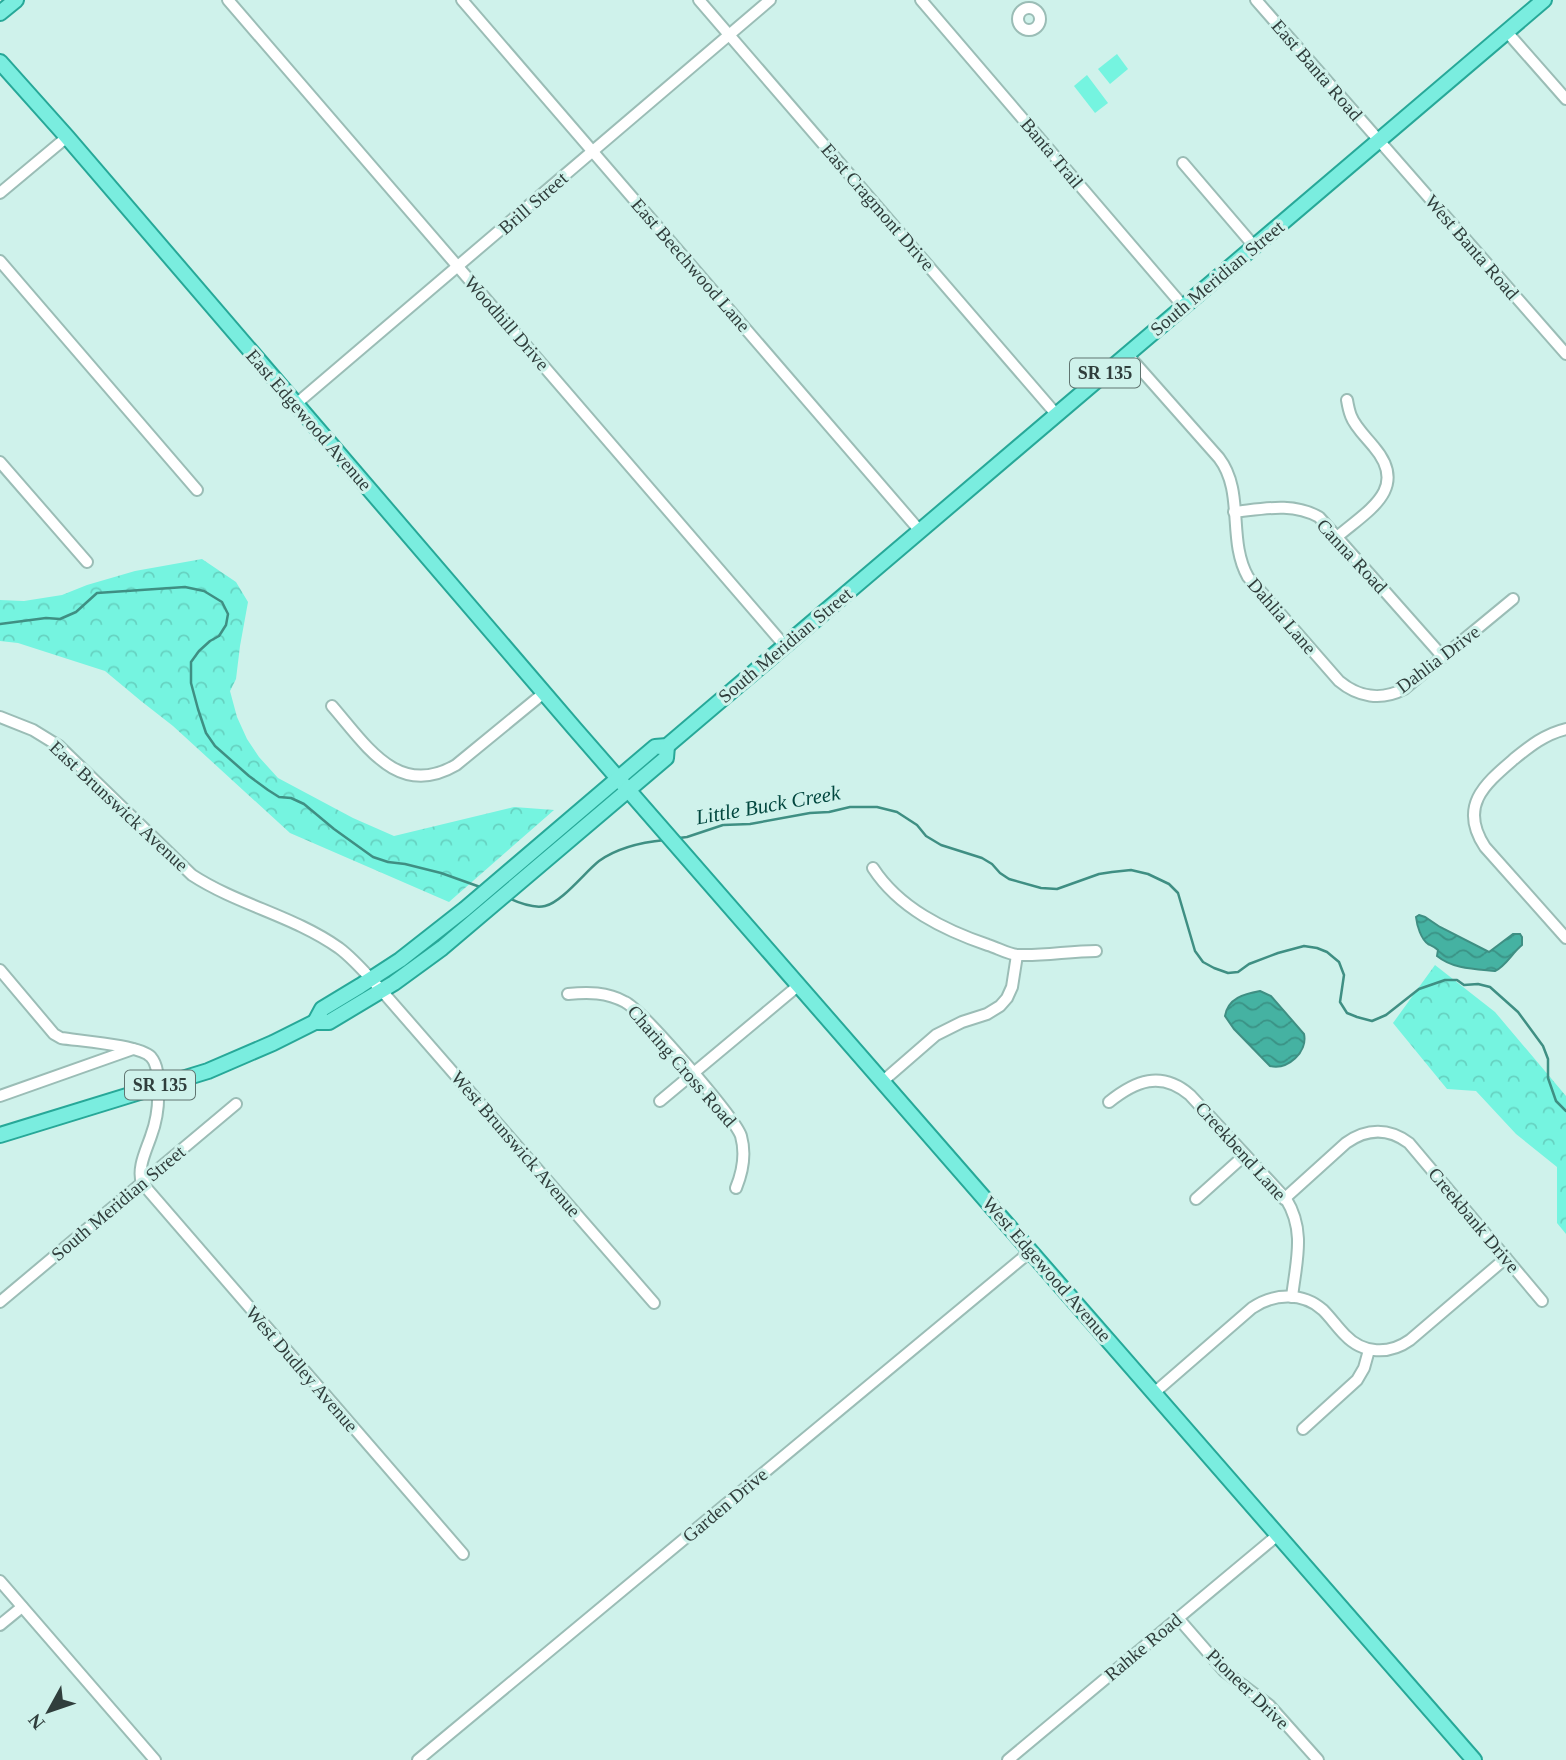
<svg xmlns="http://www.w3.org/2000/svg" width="1566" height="1760" viewBox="0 0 1566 1760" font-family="Georgia,serif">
<defs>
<pattern id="forest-crowns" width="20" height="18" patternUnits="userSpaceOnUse" patternTransform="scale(1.75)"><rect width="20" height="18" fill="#75f4e0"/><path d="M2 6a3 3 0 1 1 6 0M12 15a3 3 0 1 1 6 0" fill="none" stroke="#66d2c1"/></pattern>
<pattern id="water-waves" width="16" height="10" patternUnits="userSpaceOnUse" patternTransform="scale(1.75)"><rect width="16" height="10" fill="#45b2a2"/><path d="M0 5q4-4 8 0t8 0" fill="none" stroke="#3a9285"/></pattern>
</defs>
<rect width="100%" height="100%" fill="#cff2eb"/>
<!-- forest -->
<g fill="url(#forest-crowns)">
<polygon points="202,559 236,582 248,602 240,646 236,679 230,691 237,717 247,739 259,757 278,778 353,818 394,836 514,807 554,810 449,902 290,833 173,726 141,701 105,671 18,643 0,641 0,600 24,601 62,595 87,585 135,571"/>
<polygon points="1435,965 1495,1012 1566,1096 1566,1234 1557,1223 1557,1167 1516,1134 1476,1091 1447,1089 1393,1023"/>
</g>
<!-- pitch -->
<g fill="#75f4e0">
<polygon points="1117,54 1128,69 1110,84 1098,69"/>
<polygon points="1087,75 1108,103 1095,113 1074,86"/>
</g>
<!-- water -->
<g fill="url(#water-waves)" stroke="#3f8f83" stroke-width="2">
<path d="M1419 915 1425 917 1440 927 1489 952 1513 934H1520L1522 937V945C1512 953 1506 966 1495 971 1474 969 1453 969 1437 956L1438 950C1435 947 1432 946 1428 944 1421 939 1417 926 1416 917Z"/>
<path d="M1260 991 1271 996 1304 1034C1308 1052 1288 1070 1270 1066L1234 1029 1225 1016C1228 998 1244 994 1260 991Z"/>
</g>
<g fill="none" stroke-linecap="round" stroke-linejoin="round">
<!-- stream -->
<g stroke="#3f8f83" stroke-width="2.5">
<polyline points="0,624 46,618 60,619 76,612 97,593 185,587 204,591 222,602 228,614 226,625 219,636 210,641 199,651 191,662 191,683 198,709 206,733 215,746 249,776 268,790 279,797 291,798 304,804 334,829 373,857 388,862 405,864 441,873 483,888"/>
<polyline points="679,838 687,837 723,825 750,824 810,813 829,812 850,807 877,807 897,812 917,825 926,836 941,845 982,858 992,864 1000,873 1009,879 1041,888 1057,889 1099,874 1112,872 1131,870 1148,874 1169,884 1178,893 1195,951 1203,962 1214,968 1228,973 1238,972 1249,964 1278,953 1304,946 1317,948 1327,952 1339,962 1344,975 1340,1002 1347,1013 1357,1017 1372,1021 1386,1015 1419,989 1445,980 1457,980 1464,985 1478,984 1490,987 1518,1012 1543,1046 1548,1059 1548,1078 1556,1101 1566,1111"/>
<path d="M508 898C519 903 534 909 545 906 562 902 585 872 599 861 617 848 644 842 665 840"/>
</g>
<defs>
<g id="minor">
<polyline points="228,0 785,646"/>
<polyline points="462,0 920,531"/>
<polyline points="699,0 1056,414"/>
<polyline points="921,0 1183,306"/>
<polyline points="1256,0 1566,354"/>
<circle cx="1029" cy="19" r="11"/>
<polyline points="1507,32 1566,99"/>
<polyline points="1183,163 1254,246"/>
<polyline points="0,193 67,137"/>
<polyline points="0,261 197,490"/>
<path d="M1127 354 1219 458C1245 492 1227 540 1248 577L1339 681C1358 697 1381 701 1404 689L1513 599"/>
<polyline points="296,404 770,0"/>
<polyline points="0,462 87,562"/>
<path d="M1234 512C1263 509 1292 502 1319 517L1443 657"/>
<path d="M1337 537C1367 511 1410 489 1374 447 1367 438 1355 427 1351 416 1349 411 1348 406 1347 400"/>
<path d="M332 706C366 745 398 799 456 765L545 692"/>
<path d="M0 717 33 730 59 746 192 875C238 905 294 916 339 948 355 960 368 976 382 991L654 1303"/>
<path d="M1566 729C1545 734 1530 746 1514 759 1485 784 1458 806 1485 847L1566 938"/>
<path d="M873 868C899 908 944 930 988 945 998 948 1009 955 1019 955 1045 956 1070 951 1096 951"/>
<path d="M0 970 54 1034 61 1038C80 1041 140 1045 151 1057 158 1065 158 1078 158 1088 159 1105 157 1120 151 1136 146 1151 137 1168 142 1183L463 1554"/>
<path d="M568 994C588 992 607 992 625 1002 643 1011 735 1118 741 1136 746 1154 743 1171 736 1188"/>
<polyline points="883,1081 936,1035 962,1022 987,1014 1000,1006 1007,998 1012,987 1017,955"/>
<polyline points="0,1096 133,1049"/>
<polyline points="660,1101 799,985"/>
<path d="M1109 1102C1135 1081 1161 1070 1190 1095L1286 1199C1306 1231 1296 1262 1292 1297"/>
<polyline points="1196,1199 1245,1155"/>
<path d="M1284 1199 1346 1143C1367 1128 1389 1128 1409 1143L1542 1301"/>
<polyline points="0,1302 236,1104"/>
<path d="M1154 1393 1252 1308C1274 1293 1303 1292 1323 1310 1331 1318 1337 1327 1345 1335 1363 1354 1389 1355 1410 1340L1506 1258"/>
<polyline points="1303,1429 1357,1380 1364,1368 1369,1350"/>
<polyline points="0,1581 155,1760"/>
<polyline points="1178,1618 1224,1671 1269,1705 1318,1760"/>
<polyline points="0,1625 22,1607"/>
<polyline points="418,1760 1031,1251"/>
<polyline points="1008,1760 1279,1534"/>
</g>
<g id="major">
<polyline points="0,13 16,0"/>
<polyline points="0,62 67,137 575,729 1474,1760"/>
<polyline points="315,1022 322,1009 360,986 400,960 465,909 655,747 667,746 1544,0"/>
<polyline points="0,1135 208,1071 273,1043 315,1022 329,1022 394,983 442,948 666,758 667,746"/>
</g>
</defs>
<!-- minor casing -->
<use href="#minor" stroke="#9bbdb6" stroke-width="14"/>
<!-- major casing -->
<use href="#major" stroke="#27a898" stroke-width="18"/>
<!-- minor -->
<use href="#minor" stroke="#fff" stroke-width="10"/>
<!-- major -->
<use href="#major" stroke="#7aeddf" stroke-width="14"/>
</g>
<g text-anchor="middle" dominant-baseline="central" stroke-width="6" stroke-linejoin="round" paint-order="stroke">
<!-- shield labels -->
<g fill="#cff2eb" stroke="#607470" stroke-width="2">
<rect x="1070" y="358.5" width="70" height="29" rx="5"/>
<rect x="125" y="1070.5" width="70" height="29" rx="5"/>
</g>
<g font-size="18" font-weight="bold" fill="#303e3c">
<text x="1105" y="373">SR 135</text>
<text x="160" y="1085">SR 135</text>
</g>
<!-- street labels -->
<g font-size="19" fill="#303e3c" stroke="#cff2eb">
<text transform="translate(1317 70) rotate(49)">East Banta Road</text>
<text transform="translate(1052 153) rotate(50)">Banta Trail</text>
<text transform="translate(533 203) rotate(-41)">Brill Street</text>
<text transform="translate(878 207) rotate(49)">East Cragmont Drive</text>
<text transform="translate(1472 247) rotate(49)">West Banta Road</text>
<text transform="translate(691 265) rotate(49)">East Beechwood Lane</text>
<text transform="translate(1217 278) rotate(-40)">South Meridian Street</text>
<text transform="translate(507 323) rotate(49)">Woodhill Drive</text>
<text transform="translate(309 420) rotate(49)">East Edgewood Avenue</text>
<text transform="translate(1352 556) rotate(47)">Canna Road</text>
<text transform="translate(1282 616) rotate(49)">Dahlia Lane</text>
<text transform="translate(785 645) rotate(-40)">South Meridian Street</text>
<text transform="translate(1438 659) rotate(-37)">Dahlia Drive</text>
<text transform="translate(119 806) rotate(43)">East Brunswick Avenue</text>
<text transform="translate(682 1066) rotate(49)">Charing Cross Road</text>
<text transform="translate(516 1144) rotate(49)">West Brunswick Avenue</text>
<text transform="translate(1241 1151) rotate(48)">Creekbend Lane</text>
<text transform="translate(118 1203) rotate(-40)">South Meridian Street</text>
<text transform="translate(1474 1220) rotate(50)">Creekbank Drive</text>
<text transform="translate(1047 1269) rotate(49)">West Edgewood Avenue</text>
<text transform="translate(302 1369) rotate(49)">West Dudley Avenue</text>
<text transform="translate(725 1505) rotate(-40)">Garden Drive</text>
<text transform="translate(1143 1647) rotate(-40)">Rahke Road</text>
<text transform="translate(1248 1689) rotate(44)">Pioneer Drive</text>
</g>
<!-- water labels -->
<g font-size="21" font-style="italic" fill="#02473f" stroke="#cff2eb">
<text transform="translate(768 805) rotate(-10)">Little Buck Creek</text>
</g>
</g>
<!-- north arrow -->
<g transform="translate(49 1711) rotate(230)" stroke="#cff2eb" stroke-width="5" paint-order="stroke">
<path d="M0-5L12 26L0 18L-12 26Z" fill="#303e3c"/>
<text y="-10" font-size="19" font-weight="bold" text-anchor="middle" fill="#303e3c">N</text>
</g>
</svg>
